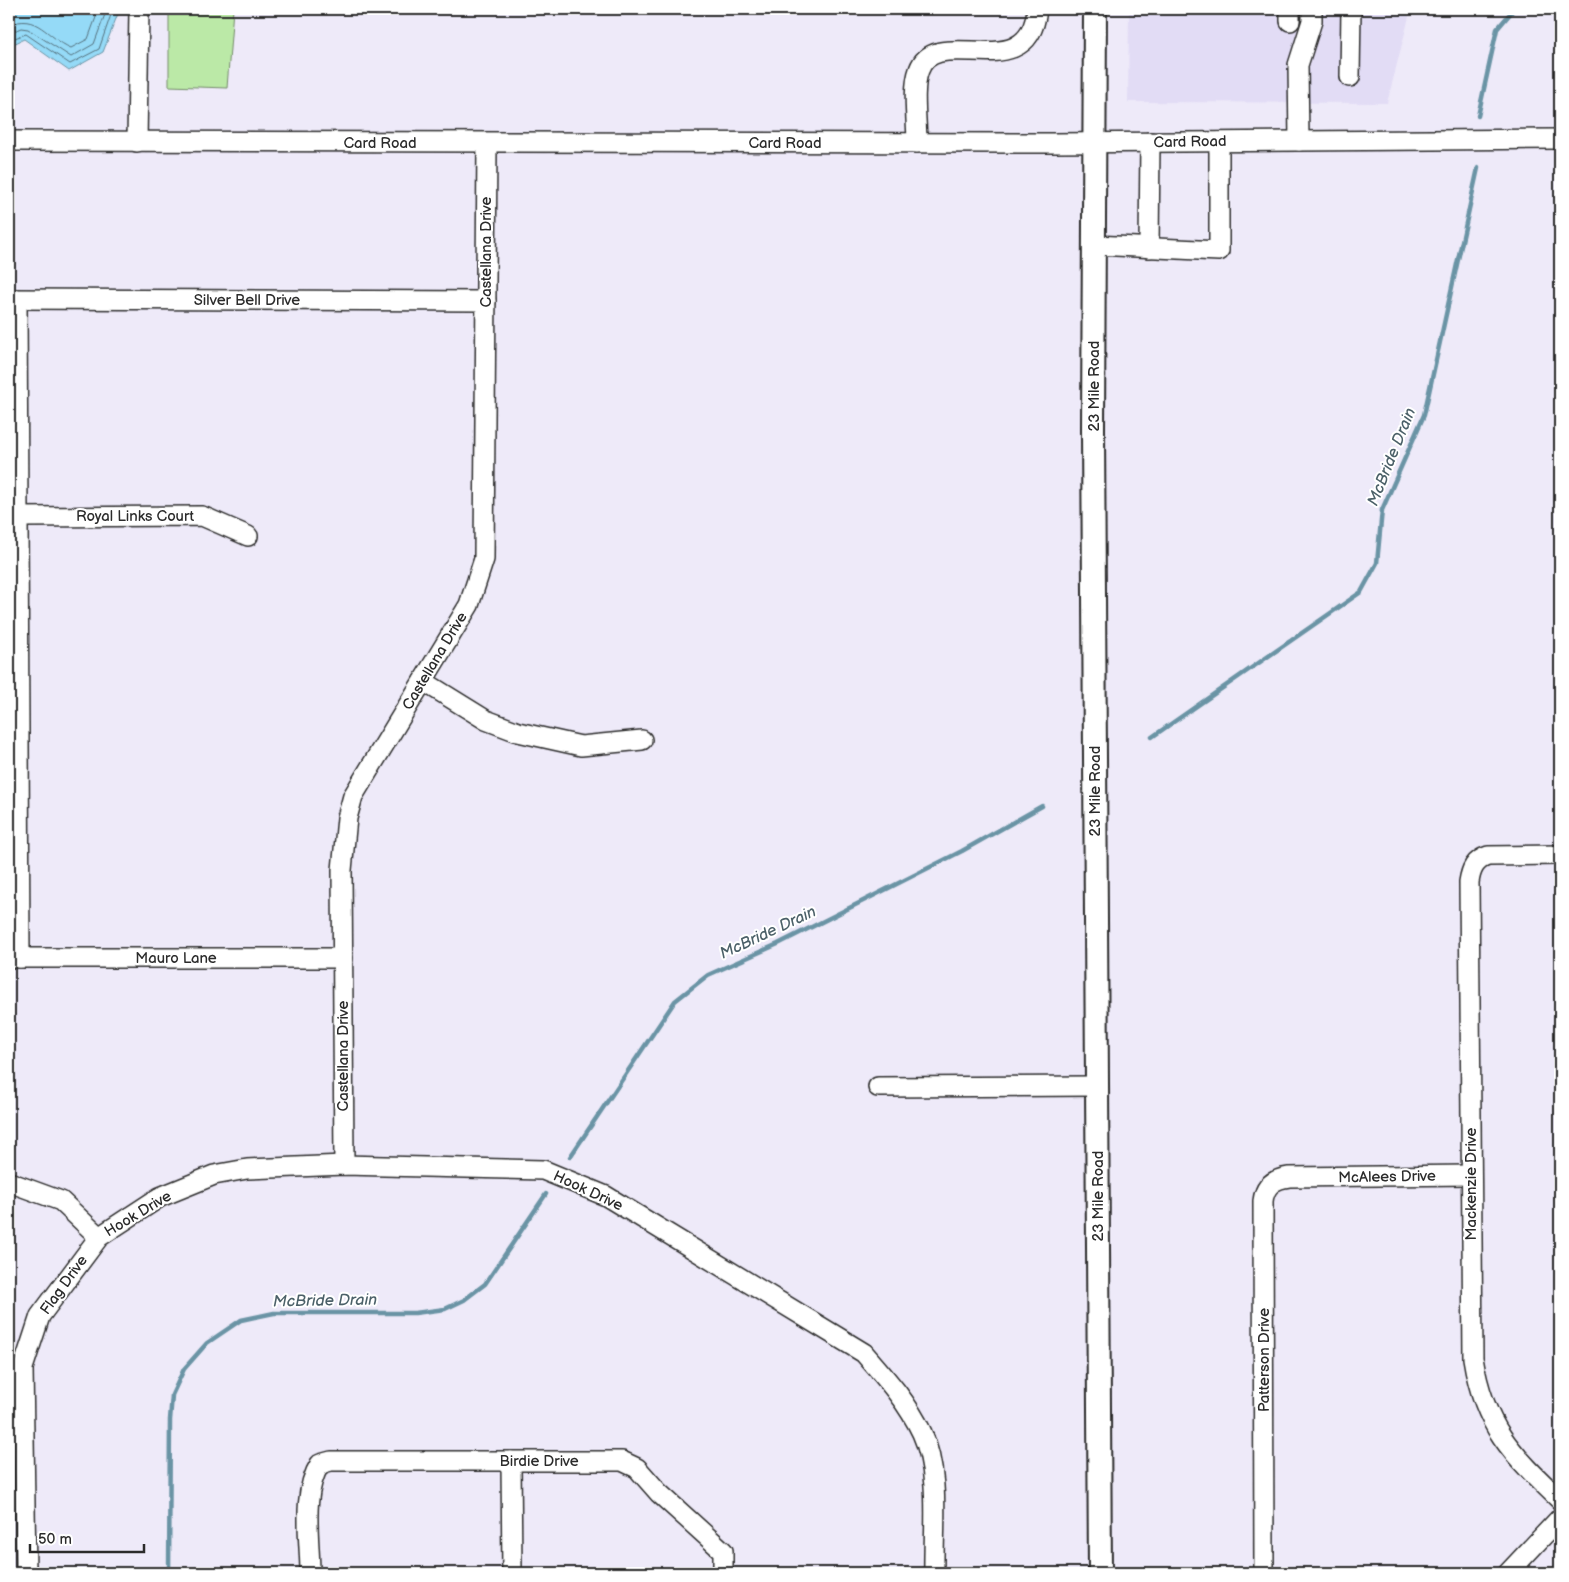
<svg xmlns="http://www.w3.org/2000/svg" width="1569" height="1582" viewBox="0 0 1569 1582" font-family="'Balsamiq Sans',sans-serif">
<rect width="100%" height="100%" fill="#eeeaf9"/>
<filter id="ink" filterUnits="userSpaceOnUse"><feTurbulence type="fractalNoise" baseFrequency=".02" numOctaves="2"/><feDisplacementMap in="SourceGraphic" scale="10" xChannelSelector="R" yChannelSelector="G"/><feConvolveMatrix kernelMatrix="1 2 1 2 8 2 1 2 1" color-interpolation-filters="sRGB"/></filter>
<g filter="url(#ink)">
<!-- built -->
<polygon fill="#e2dcf5" points="1129,9 1411,9 1387,103 1128,102"/>
<!-- green -->
<polygon fill="#bbe9a7" stroke="#738a69" points="169,9 233,9 227,88 169,86"/>
<!-- water -->
<polygon fill="#95daf7" stroke="#6b94a5" points="9,9 118,9 119,11 103,52 69,71 24,39 9,46"/>
<g fill="none" stroke-linecap="round" stroke-linejoin="round">
<!-- shore -->
<g stroke="#55717d" stroke-width="1">
<path d="M9 25C37 12 47 38 71 48L88 39 99 9"/>
<polyline points="9,33 21,28 28,29 71,57 94,44 107,9"/>
<polyline points="9,40 26,34 70,64 99,49 113,9"/>
</g>
<!-- stream -->
<g stroke="#6b94a5" stroke-width="4.5">
<polyline points="1478,116 1497,29 1514,9"/>
<polyline points="1152,737 1361,592 1377,563 1382,510 1424,415 1478,168"/>
<polyline points="570,1157 675,1001 708,975 778,944 962,851 1042,806"/>
<polyline points="169,1573 170,1420 172,1395 184,1369 207,1343 241,1320 274,1313 415,1313 445,1309 464,1300 485,1284 546,1194"/>
</g>
<defs>
<g id="minor">
<polyline points="1290,21 1290,9"/>
<polyline points="1350,77 1351,9"/>
<polyline points="9,141 1054,143 1560,139"/>
<polyline points="1299,141 1298,65 1312,21 1312,9"/>
<polyline points="137,142 139,9"/>
<path d="M917 143C917 123 912 88 919 70 936 22 1029 89 1037 9"/>
<polyline points="1095,245 1219,251 1219,142"/>
<polyline points="1149,248 1150,142"/>
<polyline points="9,299 486,301"/>
<polyline points="17,299 20,958"/>
<polyline points="18,517 202,516 248,536"/>
<polyline points="423,681 486,720 518,732 581,746 642,740"/>
<path d="M1560 855 1488 856C1475 860 1471 869 1469 882L1473 1358C1484 1427 1511 1453 1560 1500"/>
<polyline points="9,958 343,958"/>
<polyline points="878,1087 1097,1086"/>
<polyline points="344,1165 342,870 347,818 353,796 469,605 484,559 487,144"/>
<polyline points="9,1182 61,1201 99,1237"/>
<polyline points="511,1461 512,1573"/>
<path d="M26 1573 23 1368 40 1316 99 1237 160 1197 214 1175 247 1169 344 1165 543 1170 606 1196 864 1353C885 1377 908 1403 922 1433 941 1475 933 1529 934 1573"/>
<path d="M310 1573C310 1539 301 1494 320 1464L331 1461H622L637 1468 659 1493 723 1551V1573"/>
<path d="M1264 1573 1263 1201C1265 1185 1274 1179 1289 1177L1471 1175"/>
<polyline points="1508,1573 1560,1518"/>
</g>
<polyline id="major" points="1095,9 1093,430 1100,1573"/>
</defs>
<!-- minor casing -->
<use href="#minor" stroke="#2b2b2b" stroke-width="22"/>
<!-- major casing -->
<use href="#major" stroke="#2b2b2b" stroke-width="26"/>
<!-- minor -->
<use href="#minor" stroke="#fff" stroke-width="19"/>
<!-- major -->
<use href="#major" stroke="#fff" stroke-width="22"/>
</g>
<!-- wall -->
<polygon fill="#aaa0cb" stroke="#2b2b2b" points="1205,9 1275,9 1275,13 1208,12"/>
</g>
<g text-anchor="middle" dominant-baseline="central" stroke-width="4" stroke-linejoin="round" paint-order="stroke">
<!-- street labels -->
<g font-size="15" fill="#2b2b2b" stroke="#fff">
<text transform="translate(1190 142) rotate(-1)">Card Road</text>
<text x="380" y="143">Card Road</text>
<text x="785" y="143">Card Road</text>
<text transform="translate(486 252) rotate(-90)">Castellana Drive</text>
<text x="247" y="300">Silver Bell Drive</text>
<text transform="translate(1094 386) rotate(-90)">23 Mile Road</text>
<text x="135" y="516">Royal Links Court</text>
<text transform="translate(435 661) rotate(-59)">Castellana Drive</text>
<text transform="translate(1095 791) rotate(-90)">23 Mile Road</text>
<text x="176" y="958">Mauro Lane</text>
<text transform="translate(343 1056) rotate(-90)">Castellana Drive</text>
<text transform="translate(1387 1177) rotate(-1)">McAlees Drive</text>
<text transform="translate(1471 1184) rotate(-90)">Mackenzie Drive</text>
<text transform="translate(588 1191) rotate(25)">Hook Drive</text>
<text transform="translate(1098 1196) rotate(-90)">23 Mile Road</text>
<text transform="translate(138 1214) rotate(-31)">Hook Drive</text>
<text transform="translate(64 1285) rotate(-54)">Flag Drive</text>
<text transform="translate(1264 1360) rotate(-90)">Patterson Drive</text>
<text x="539" y="1461">Birdie Drive</text>
</g>
<!-- water labels -->
<g font-size="16" font-style="italic" fill="#4b6068" stroke="#fff">
<text transform="translate(1392 457) rotate(-68)">McBride Drain</text>
<text transform="translate(768 933) rotate(-25)">McBride Drain</text>
<text transform="translate(325 1301) rotate(-1)">McBride Drain</text>
</g>
</g>
<!-- margin -->
<rect width="1569" height="1582" fill="none" stroke="#fff" stroke-width="30"/>
<rect x="15" y="15" width="1539" height="1552" fill="none" stroke="#2b2b2b" stroke-width="2" filter="url(#ink)"/>
<!-- scale -->
<path d="M30 1544v8h114v-8" fill="none" stroke="#2b2b2b" stroke-width="2.5"/>
<text x="38" y="1544" font-size="15" fill="#2b2b2b" stroke="#ffffff" stroke-width="4" paint-order="stroke">50 m</text>
</svg>
